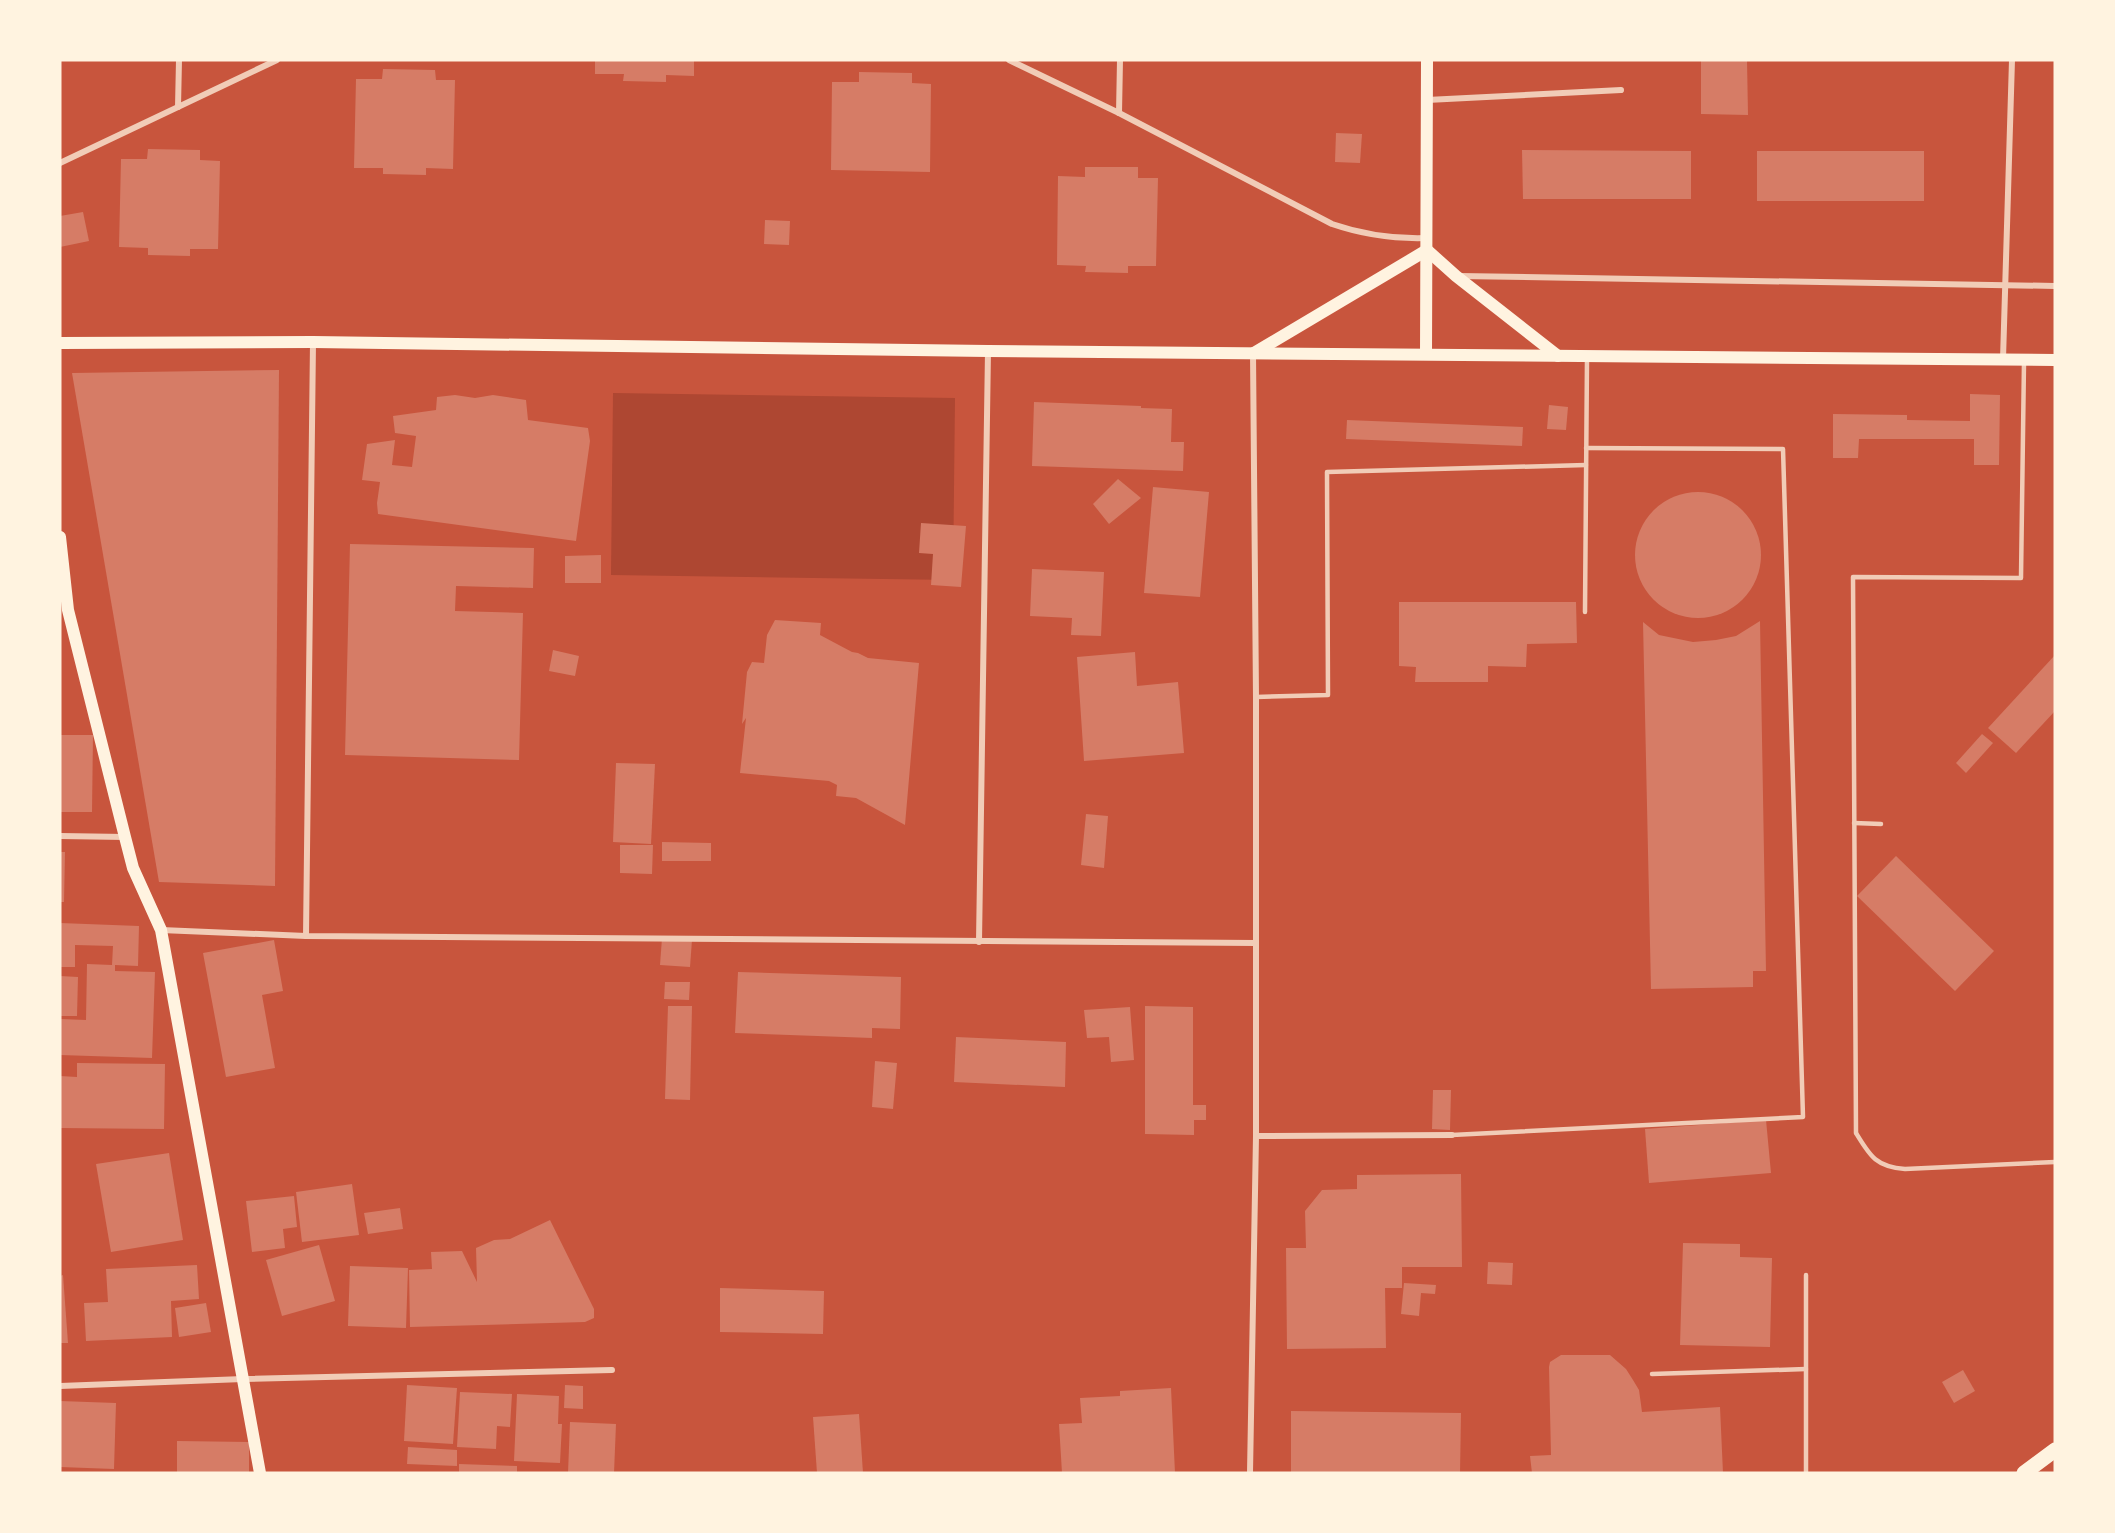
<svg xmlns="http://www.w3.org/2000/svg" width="2115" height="1533" viewBox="0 0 2115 1533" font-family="'Asap Condensed',sans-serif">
<rect width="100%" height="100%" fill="#c8553d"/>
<!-- green -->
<polygon fill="#ae4732" points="613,393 955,398 953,580 611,575"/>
<!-- building -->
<g fill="#d67c66">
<polygon points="595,60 694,60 694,76 666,75 666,82 623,81 624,74 595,74"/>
<polygon points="1701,60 1747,60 1748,115 1701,114"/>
<polygon points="383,69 435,70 436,80 455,80 453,169 426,168 426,175 383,174 383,168 354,168 356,79 382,79"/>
<polygon points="859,72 912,73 912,83 931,84 930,172 831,170 832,82 859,82"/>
<polygon points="1336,133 1362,134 1360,163 1335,162"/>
<polygon points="148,149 200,150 200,160 220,161 218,249 190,249 190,256 148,255 148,248 119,247 121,159 147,159"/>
<polygon points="1522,150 1691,151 1691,199 1523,199"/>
<rect x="1757" y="151" width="167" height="50"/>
<polygon points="1085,167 1138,167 1138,178 1158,178 1156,266 1128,266 1128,273 1085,272 1086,266 1057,265 1058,176 1085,177"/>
<polygon points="83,212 89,241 60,247 60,216"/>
<polygon points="765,220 790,221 789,245 764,244"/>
<polygon points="279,370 275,886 159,882 72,373"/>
<polygon points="1970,394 2000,395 1999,465 1974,465 1974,439 1859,439 1858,458 1833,458 1833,414 1907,415 1907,420 1970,421"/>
<polygon points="455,395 475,398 493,395 526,400 528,420 588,428 590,441 576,541 378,514 377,503 380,482 362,480 367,444 395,440 392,465 412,467 416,436 395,433 393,416 436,410 437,397"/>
<polygon points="1034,402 1141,406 1141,408 1172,409 1171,442 1184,442 1183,471 1032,466"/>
<polygon points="1549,405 1568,407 1566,430 1547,429"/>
<polygon points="1347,420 1523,427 1522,446 1346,439"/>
<polygon points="1118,479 1141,498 1109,524 1093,504"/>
<polygon points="1153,487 1209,492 1200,597 1144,593"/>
<circle cx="1698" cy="555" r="63"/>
<polygon points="921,523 966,526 961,587 931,585 933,554 919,553"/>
<polygon points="350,544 534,548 533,588 456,586 455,611 523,613 519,760 345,755"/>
<polygon points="601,555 601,583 565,583 565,556"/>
<polygon points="1032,569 1104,572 1101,636 1071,635 1072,618 1030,616"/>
<polygon points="1399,602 1576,602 1577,643 1527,644 1526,667 1488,666 1488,682 1415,682 1416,667 1399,666"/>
<polygon points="775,620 821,623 820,635 852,652 858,653 868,658 919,663 905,825 856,798 836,796 837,785 829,781 740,773 746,718 742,724 747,672 752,662 764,663 767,635"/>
<polygon points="1760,621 1766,971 1753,971 1753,987 1651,989 1643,622 1659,635 1693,642 1716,640 1736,636"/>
<polygon points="553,650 579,656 575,676 549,671"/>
<polygon points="1135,652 1137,686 1178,682 1184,753 1084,761 1077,657"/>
<polygon points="2055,655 2055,711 2016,753 1988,728"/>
<polygon points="1982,734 1993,743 1966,773 1956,763"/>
<polygon points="60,735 93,735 92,812 60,812"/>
<polygon points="616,763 655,764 651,844 613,842"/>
<polygon points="1086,814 1108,816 1104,868 1081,865"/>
<polygon points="662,842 711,843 711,861 662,861"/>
<polygon points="620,845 653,845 652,874 620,873"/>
<polygon points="60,852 65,852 64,902 60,902"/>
<polygon points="1896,856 1994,951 1955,991 1857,896"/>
<polygon points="60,923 139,926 138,966 115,965 115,971 155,972 152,1058 60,1055 60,1019 86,1020 87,964 112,965 113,946 75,945 75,967 60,967"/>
<polygon points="662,938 692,940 690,967 660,965"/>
<polygon points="274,940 283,991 262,995 275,1068 226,1077 203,953"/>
<polygon points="738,972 901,977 900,1029 872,1028 872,1038 735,1033"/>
<polygon points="60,976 78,977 77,1016 60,1016"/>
<polygon points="665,982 690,982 689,1000 664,999"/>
<polygon points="668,1006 692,1006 690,1100 665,1099"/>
<polygon points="1145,1006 1193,1007 1193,1105 1206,1105 1206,1120 1194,1120 1194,1135 1145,1134"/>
<polygon points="1130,1007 1134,1060 1111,1062 1109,1037 1087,1038 1084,1010"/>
<polygon points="956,1037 1066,1042 1065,1087 954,1082"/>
<polygon points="875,1061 897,1063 893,1109 872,1107"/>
<polygon points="77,1063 165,1064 164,1129 60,1128 60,1076 77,1077"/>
<polygon points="1433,1090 1451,1090 1450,1130 1432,1129"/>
<polygon points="1766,1120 1771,1173 1649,1183 1645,1129"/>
<polygon points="169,1153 183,1240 111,1252 96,1164"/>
<polygon points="1461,1174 1462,1267 1402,1267 1402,1288 1385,1288 1386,1348 1287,1349 1286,1248 1306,1248 1305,1211 1322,1190 1357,1189 1357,1175"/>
<polygon points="352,1184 359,1235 302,1242 296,1192"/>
<polygon points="294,1196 297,1227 283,1229 285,1248 252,1252 246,1201"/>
<polygon points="400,1208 403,1229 368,1234 364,1213"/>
<polygon points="550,1220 594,1309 594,1318 585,1322 410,1327 409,1270 432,1269 431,1252 462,1251 477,1282 476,1248 494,1240 510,1239"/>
<polygon points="1683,1243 1740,1244 1740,1257 1772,1258 1770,1347 1680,1345"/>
<polygon points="319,1245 335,1301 282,1316 266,1260"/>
<polygon points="1488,1262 1513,1263 1512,1285 1487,1284"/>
<polygon points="197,1265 199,1299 171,1301 172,1337 86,1341 84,1303 108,1302 106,1269"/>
<polygon points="350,1266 408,1268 406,1328 348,1326"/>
<polygon points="63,1275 68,1343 60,1343 60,1276"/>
<polygon points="1404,1283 1436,1285 1435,1294 1421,1293 1419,1316 1401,1314"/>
<polygon points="720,1288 824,1291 823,1334 720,1332"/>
<polygon points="206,1303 211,1332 179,1337 175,1308"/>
<polygon points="1561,1355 1610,1355 1626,1369 1633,1380 1639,1390 1642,1412 1720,1407 1723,1473 1532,1473 1530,1456 1551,1455 1549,1367 1550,1362"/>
<polygon points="1963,1370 1975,1391 1954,1403 1942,1382"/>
<polygon points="407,1385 457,1388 453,1444 404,1441"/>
<polygon points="565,1385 583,1386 583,1409 564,1408"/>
<polygon points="1171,1388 1175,1473 1062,1473 1059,1424 1082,1423 1080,1398 1120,1396 1120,1391"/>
<polygon points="460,1392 512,1394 510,1427 497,1426 496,1449 457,1447"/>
<polygon points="517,1394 559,1396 558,1424 562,1424 560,1463 514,1461"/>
<polygon points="60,1401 116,1403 114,1469 60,1467"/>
<polygon points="1291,1411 1461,1413 1460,1473 1291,1473"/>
<polygon points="859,1414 863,1473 817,1473 813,1417"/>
<polygon points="570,1422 616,1424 614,1473 568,1473"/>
<polygon points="177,1441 249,1442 249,1473 177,1473"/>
<polygon points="408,1447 457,1450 457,1466 407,1464"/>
<polygon points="459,1464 517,1466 517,1473 459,1473"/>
</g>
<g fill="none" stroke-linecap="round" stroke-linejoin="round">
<!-- service -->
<g stroke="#f1ccb7" stroke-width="4.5">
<path d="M2024 362 2021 578 1853 577 1856 1133C1870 1156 1876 1167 1905 1169L2055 1162"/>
<polyline points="1585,612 1587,358"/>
<polyline points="1256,697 1328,695 1327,472 1586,465"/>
<polyline points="1854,823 1881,824"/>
<polyline points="1452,1135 1803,1117 1783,449 1586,448"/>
<polyline points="1806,1275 1806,1473"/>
<polyline points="1652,1374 1806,1369"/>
</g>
<!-- minor -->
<g stroke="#f1ccb7" stroke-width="6">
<path d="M1009 60 1119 113 1332 224C1364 235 1393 239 1426 238"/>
<polyline points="1427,100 1621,90"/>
<polyline points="178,107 179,60"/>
<polyline points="1119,113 1120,60"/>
<polyline points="60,163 277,60"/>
<polyline points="1459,276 2055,286"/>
<polyline points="2003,359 2012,60"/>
<polyline points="60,836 125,837"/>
<polyline points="161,930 306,936 1256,943"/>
<polyline points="306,936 313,342"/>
<polyline points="979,942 988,351"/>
<polyline points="1256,1136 1452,1135"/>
<polyline points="60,1386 243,1379 612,1370"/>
<polyline points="1250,1473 1256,1136 1256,697 1253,353"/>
</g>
<!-- secondary -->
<g stroke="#fff3e0" stroke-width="12">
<polyline points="60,343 313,342 988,351 2055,360"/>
<polyline points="1254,353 1427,250 1456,276 1558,356"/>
<polyline points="1426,354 1427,60"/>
<polyline points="60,537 68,610 125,837 133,868 161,930 260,1473"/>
</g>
<!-- primary -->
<polyline stroke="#fff3e0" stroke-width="15" points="2024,1473 2055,1450"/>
</g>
<!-- border -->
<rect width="2115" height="1533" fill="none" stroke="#fff3e0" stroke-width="123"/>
</svg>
